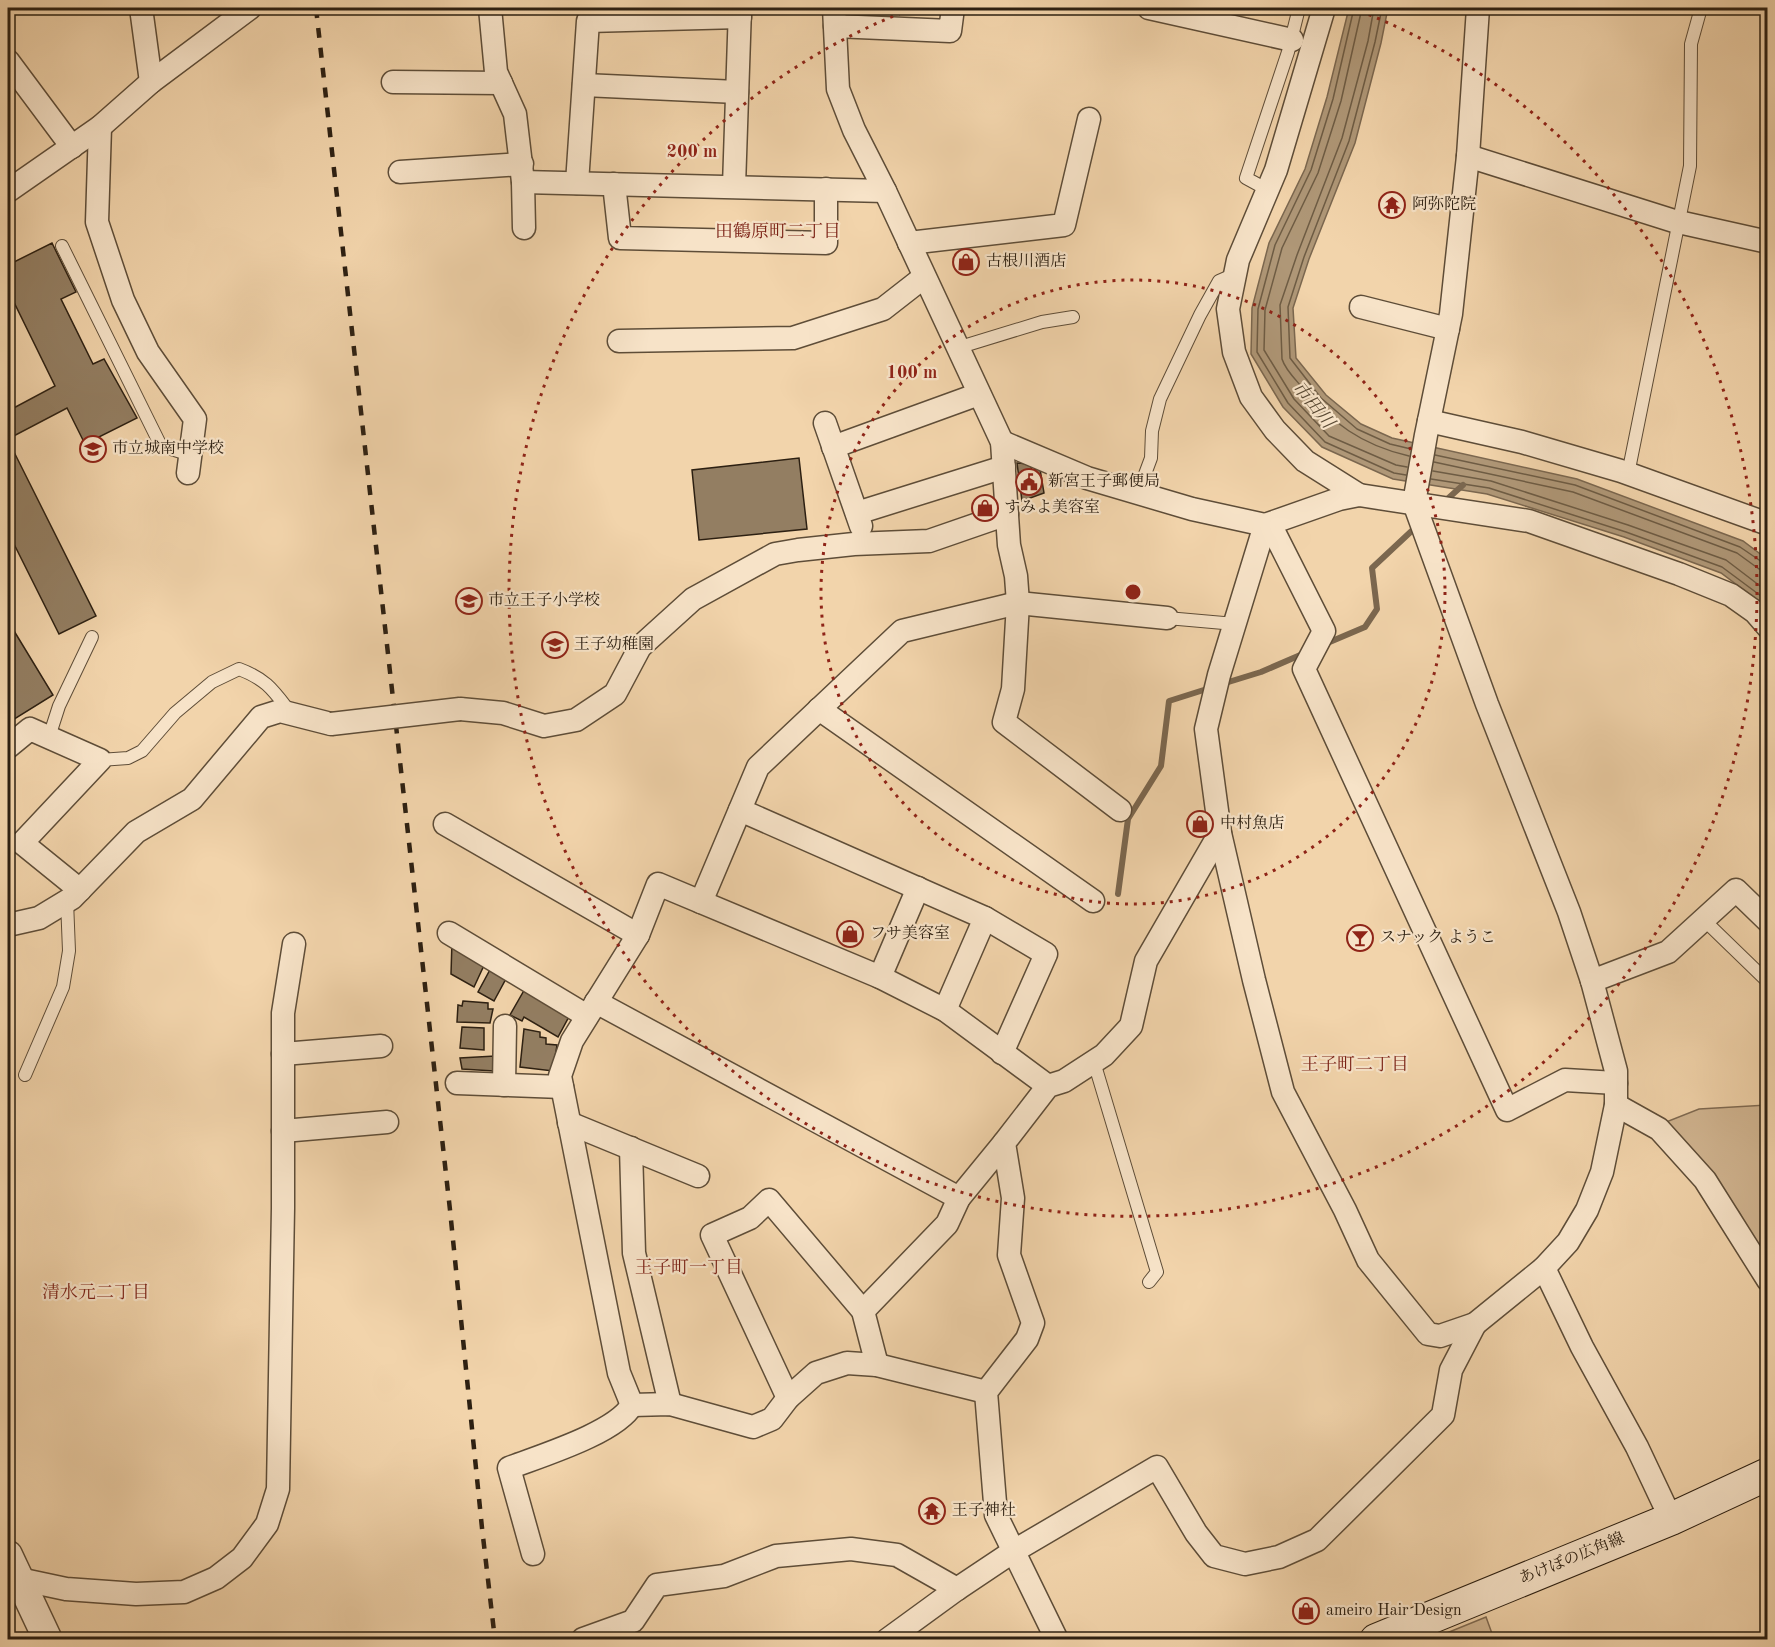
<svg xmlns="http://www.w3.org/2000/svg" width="1775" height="1647" viewBox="0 0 1775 1647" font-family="'Old Standard TT','Noto Serif JP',serif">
<rect width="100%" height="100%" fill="#f2d4ab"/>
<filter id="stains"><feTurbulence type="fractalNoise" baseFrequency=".00333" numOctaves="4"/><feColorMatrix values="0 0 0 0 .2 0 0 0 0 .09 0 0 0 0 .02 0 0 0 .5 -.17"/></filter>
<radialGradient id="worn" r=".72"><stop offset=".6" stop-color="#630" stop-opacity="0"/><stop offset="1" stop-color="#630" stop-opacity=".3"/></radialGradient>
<!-- green -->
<g fill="#d1b591" stroke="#7f6a52" stroke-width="1.5">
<polygon points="1767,1105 1767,1265 1739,1212 1703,1167 1661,1124 1699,1109"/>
<polygon points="1486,1617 1494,1639 1432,1639"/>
</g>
<!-- water -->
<polygon fill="#af9777" stroke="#7b674f" stroke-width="1.5" points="1349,8 1388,8 1381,43 1355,143 1309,259 1293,308 1296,358 1326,395 1361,424 1392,438 1577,479 1743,541 1767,559 1767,613 1757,600 1721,573 1624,537 1487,494 1393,479 1322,447 1283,407 1251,354 1252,308 1269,243 1305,169 1327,97"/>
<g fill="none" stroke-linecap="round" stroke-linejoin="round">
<!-- shore -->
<g stroke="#6e5c44" stroke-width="1.5">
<polyline points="1354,8 1333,99 1311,170 1275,245 1258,309 1257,352 1288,403 1325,442 1394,473 1406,475"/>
<polyline points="1362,8 1341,101 1318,173 1282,248 1265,310 1264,350 1294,399 1329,436 1396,465 1407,467"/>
<path d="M1374 8 1368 41 1342 138 1297 255 1280 305 1282 359C1285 369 1294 378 1301 386 1332 423 1361 445 1409 456"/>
<polyline points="1382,8 1375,42 1349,141 1304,257 1288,307 1290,358 1321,398 1357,429 1390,444 1411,449"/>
<polyline points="1435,455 1575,485 1740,547 1762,562 1768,563"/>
<polyline points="1434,462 1573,492 1737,553 1759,569 1768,571"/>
<polyline points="1433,471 1491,481 1628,525 1726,560 1768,592"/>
<polyline points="1431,479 1489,488 1626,532 1722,567 1761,596 1768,603"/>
</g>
<!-- stream -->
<g stroke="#7b674f" stroke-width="6">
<polyline points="1444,502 1463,485"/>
<polyline points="1325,644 1365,627 1377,609 1372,568 1418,525"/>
<polyline points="1222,684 1261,672 1305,653"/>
<polyline points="1118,894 1128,819 1161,766 1169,701 1210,688"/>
</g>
</g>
<!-- building -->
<g fill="#937e62" stroke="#2d2012" stroke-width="1.5">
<polygon points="52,243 76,292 61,299 93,364 104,359 137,418 85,444 67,408 8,439 8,411 55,386 8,290 8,265"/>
<polygon points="8,440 96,616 59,634 8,532"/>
<polygon points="799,458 807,529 699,540 692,470"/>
<polygon points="1017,463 1030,464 1032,470 1040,469 1044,493 1022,501"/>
<polygon points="8,621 53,695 8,723"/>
<polygon points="452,941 486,961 474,987 451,974"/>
<polygon points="492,966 508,975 494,1001 478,992"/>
<polygon points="526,987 571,1013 558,1037 524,1017 522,1021 510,1015"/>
<polygon points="463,1001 488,1003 488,1009 493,1009 490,1023 457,1022 458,1005 462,1006"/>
<polygon points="462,1027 484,1028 484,1050 460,1048"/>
<polygon points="524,1029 540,1032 540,1037 546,1038 546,1044 557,1045 553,1071 520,1067"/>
<polygon points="495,1056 494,1071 462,1069 460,1058"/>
</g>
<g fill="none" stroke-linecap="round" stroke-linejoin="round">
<defs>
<g id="service">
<polyline points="1268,190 1246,178 1288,52 1299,8"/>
<polyline points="62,246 161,446 191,455"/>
<polyline points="957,348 1042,322 1073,317"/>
<polyline points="1628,474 1690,166 1691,44 1701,8"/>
<polyline points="1138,493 1151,458 1152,431 1160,399 1200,315 1219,281 1235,274"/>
<polyline points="1167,618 1235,624"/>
<polyline points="49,737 59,706 92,637"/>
<path d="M100 760 128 758 142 751 175 713 212 682 239 669C266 679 273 690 290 712"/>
<polyline points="1704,920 1768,982"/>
<polyline points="1094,1062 1157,1272 1149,1282"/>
<polyline points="25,1075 63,987 69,951 67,901"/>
</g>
<g id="minor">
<polyline points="141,8 151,82"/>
<polyline points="490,8 496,72 515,114 523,182 524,228"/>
<polyline points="834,8 838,89 854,130 885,191 1002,442 1009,545 1016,576 1018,603 1013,689 1004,722 1120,810"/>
<polyline points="1149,8 1292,40"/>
<polyline points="1324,8 1276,170 1238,260 1228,309 1234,352 1251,397 1275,430 1305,461 1359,495"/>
<polyline points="835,26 950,31 953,8"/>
<polyline points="8,61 72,147"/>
<polyline points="393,82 501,83"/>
<polyline points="584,85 737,92"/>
<polyline points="100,127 97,222 123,300 148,352 195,419 188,473"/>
<polyline points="1468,156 1674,221 1768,242"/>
<polyline points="400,172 522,164"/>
<polyline points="523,182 885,191"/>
<polyline points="577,183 588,21 740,17"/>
<polyline points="614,184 620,238 826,243 826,189"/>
<polyline points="734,186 740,8"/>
<polyline points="8,191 100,127 151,82 250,8"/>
<polyline points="909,243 1064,225 1089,119"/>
<polyline points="1361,307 1448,329"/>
<polyline points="619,341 793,338 883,309 924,277"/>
<polyline points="1429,421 1522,442 1621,471 1768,524"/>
<polyline points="825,423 861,526"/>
<polyline points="1002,442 1087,478 1192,509 1265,525 1339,499 1359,495 1529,521 1679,574 1731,595 1755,612 1768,627"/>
<polyline points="833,447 979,394"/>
<polyline points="857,513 1004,467"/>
<polyline points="1270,524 1324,631 1304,669 1507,1110 1565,1080 1616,1083"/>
<polyline points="1265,525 1219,675 1206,729 1220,833 1254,980 1283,1092 1345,1210 1368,1260 1428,1334 1440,1336 1475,1324 1544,1268 1568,1242 1587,1210 1602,1172 1616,1105 1616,1071 1592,981 1569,912 1487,704 1414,503 1426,435 1451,314 1468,156 1478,8"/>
<polyline points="460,709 503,713 544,726 576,720 615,694 640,647 693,599 775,554 798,550 854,544 929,541 1007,514"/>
<polyline points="819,709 1093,901"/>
<polyline points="8,747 30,729 100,760 22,843 80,890"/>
<polyline points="740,810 985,918 945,1010"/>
<polyline points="445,824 638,935"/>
<polyline points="701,902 758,767 902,631 1018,603 1167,618"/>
<polyline points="985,918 1046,954 1002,1053"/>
<polyline points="8,925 39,918 72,898 136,832 192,799 261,717 280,711 331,724"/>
<polyline points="449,933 587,1016"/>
<polyline points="880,977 918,888"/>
<polyline points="1592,981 1668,952 1736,890 1768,921"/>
<polyline points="596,1002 959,1198"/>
<polyline points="283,1054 381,1046"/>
<polyline points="457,1083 562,1087"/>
<polyline points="504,1085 505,1026"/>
<polyline points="1616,1105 1659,1129 1705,1180 1768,1280"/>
<polyline points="569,1123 698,1176"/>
<polyline points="283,1131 387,1122"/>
<polyline points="631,1148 634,1253 670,1404"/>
<polyline points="1544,1268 1582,1347 1637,1447 1671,1519"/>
<polyline points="863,1311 947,1224 959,1198 1004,1143"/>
<polyline points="788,1398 712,1235 750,1218 769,1200 863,1311 877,1365"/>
<polyline points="632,1405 619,1373 560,1076 572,1041 638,935 658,884 880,977 945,1010 1048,1086"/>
<polyline points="632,1405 670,1404 753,1427 772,1419 788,1398 816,1373 847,1363 877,1365 986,1392"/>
<path d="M533 1554 509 1468C540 1456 616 1433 632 1405"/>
<polyline points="19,1579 66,1589 136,1594 184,1592 216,1578 242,1558 267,1524 278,1489 283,1208 283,1013 294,944"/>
<polyline points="583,1639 633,1621 657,1585 724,1576 776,1556 851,1549 897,1555 957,1589"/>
<polyline points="887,1640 957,1589 1014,1551 1157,1467 1196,1533 1214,1556 1245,1564 1279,1557 1317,1540 1443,1415 1451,1370 1475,1324"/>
<polyline points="1057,1640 996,1515 986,1392 1027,1339 1033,1323 1009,1255 1013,1198 1004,1143 1048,1086 1064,1081 1104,1055 1131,1026 1146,961 1220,833"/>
</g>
<polyline id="tertiary" points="8,1555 48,1640"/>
<polyline id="secondary" points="1376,1640 1671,1519 1768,1474"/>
</defs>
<!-- service casing -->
<use href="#service" stroke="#5e4d38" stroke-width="14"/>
<!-- minor casing -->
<use href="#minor" stroke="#5e4d38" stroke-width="25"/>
<!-- tertiary casing -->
<use href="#tertiary" stroke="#5e4d38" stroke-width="31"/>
<!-- secondary casing -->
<use href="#secondary" stroke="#2d2012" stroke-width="34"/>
<!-- service -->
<use href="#service" stroke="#f7e3c8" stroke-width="12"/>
<!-- minor -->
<use href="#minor" stroke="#f7e3c8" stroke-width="22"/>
<!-- tertiary -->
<use href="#tertiary" stroke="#f7e3c8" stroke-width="28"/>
<!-- secondary -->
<use href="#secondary" stroke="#f7e3c8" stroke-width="32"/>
<!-- rail -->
<polyline stroke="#2d2012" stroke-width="4.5" stroke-dasharray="10 10" stroke-linecap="butt" points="316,8 450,1210 482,1528 495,1640"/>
<defs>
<polyline id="minor-bridge" points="331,724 460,709"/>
</defs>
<!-- minor-bridge casing -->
<use href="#minor-bridge" stroke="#5e4d38" stroke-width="25" stroke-linecap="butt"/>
<!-- minor-bridge -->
<use href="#minor-bridge" stroke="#f7e3c8" stroke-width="22"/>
</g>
<!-- distance rings -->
<g fill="none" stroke="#8f2418" stroke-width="3" stroke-dasharray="3 6">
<circle cx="1133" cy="592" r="312"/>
<path d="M1352 8A624 624 0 1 1 914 8"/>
</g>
<!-- icons -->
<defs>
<symbol id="temple-ring" viewBox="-11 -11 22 22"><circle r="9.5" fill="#f7e3c8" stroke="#8f2418" stroke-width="1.5"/><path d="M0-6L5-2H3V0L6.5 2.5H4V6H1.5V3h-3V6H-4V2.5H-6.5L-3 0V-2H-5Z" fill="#8f2418"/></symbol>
<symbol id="shop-ring" viewBox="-11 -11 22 22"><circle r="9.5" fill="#f7e3c8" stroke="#8f2418" stroke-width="1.5"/><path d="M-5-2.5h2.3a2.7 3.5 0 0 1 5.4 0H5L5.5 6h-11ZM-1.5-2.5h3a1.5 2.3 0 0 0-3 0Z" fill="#8f2418"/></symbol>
<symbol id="school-ring" viewBox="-11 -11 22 22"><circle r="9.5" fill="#f7e3c8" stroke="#8f2418" stroke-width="1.5"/><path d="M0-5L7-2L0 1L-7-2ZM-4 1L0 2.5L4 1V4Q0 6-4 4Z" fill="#8f2418"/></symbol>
<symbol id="civic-ring" viewBox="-11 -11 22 22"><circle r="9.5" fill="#f7e3c8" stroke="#8f2418" stroke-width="1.5"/><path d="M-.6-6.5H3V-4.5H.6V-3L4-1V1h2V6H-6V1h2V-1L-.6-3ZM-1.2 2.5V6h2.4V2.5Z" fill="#8f2418"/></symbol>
<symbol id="bar-ring" viewBox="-11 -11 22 22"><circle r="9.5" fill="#f7e3c8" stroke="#8f2418" stroke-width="1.5"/><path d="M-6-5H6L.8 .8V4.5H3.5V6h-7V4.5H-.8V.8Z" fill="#8f2418"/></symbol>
</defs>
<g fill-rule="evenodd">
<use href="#temple-ring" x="1377" y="190" width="30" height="30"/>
<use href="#shop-ring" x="951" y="247" width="30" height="30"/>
<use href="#school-ring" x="78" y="434" width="30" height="30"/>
<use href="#civic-ring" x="1014" y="467" width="30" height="30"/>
<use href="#shop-ring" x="970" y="493" width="30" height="30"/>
<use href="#school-ring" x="454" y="586" width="30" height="30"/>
<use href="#school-ring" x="540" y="630" width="30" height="30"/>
<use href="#shop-ring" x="1185" y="809" width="30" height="30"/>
<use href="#shop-ring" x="835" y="919" width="30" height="30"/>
<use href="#bar-ring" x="1345" y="923" width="30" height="30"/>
<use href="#temple-ring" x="917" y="1496" width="30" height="30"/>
<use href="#shop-ring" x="1291" y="1596" width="30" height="30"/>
</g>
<g text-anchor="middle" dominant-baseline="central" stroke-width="4.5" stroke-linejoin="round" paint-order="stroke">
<!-- poi labels -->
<g font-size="16" fill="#2d2012" stroke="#f7e3c8" text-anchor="start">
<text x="1412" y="205">阿弥陀院</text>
<text x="986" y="262">古根川酒店</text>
<text x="112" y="449">市立城南中学校</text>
<text x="1048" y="482">新宮王子郵便局</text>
<text x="1004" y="508">すみよ美容室</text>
<text x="488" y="601">市立王子小学校</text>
<text x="574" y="645">王子幼稚園</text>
<text x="1220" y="824">中村魚店</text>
<text x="870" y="934">フサ美容室</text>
<text x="1380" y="938">スナック ようこ</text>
<text x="952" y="1511">王子神社</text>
<text x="1326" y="1611">ameiro Hair Design</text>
</g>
<!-- street labels -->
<g font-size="16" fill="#2d2012" stroke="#f7e3c8">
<text transform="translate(1572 1559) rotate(-22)">あけぼの広角線</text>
</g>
<!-- neighbourhood labels -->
<g font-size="18" fill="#7a1f14" stroke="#f7e3c8">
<text x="778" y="232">田鶴原町二丁目</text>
<text x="1355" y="1065">王子町二丁目</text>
<text x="689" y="1268">王子町一丁目</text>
<text x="96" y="1293">清水元二丁目</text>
</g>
<!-- water labels -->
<g font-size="18" font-style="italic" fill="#5a4a35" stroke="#f7e3c8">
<text transform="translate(1313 405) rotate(51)">市田川</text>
</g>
</g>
<circle cx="1133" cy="592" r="9" fill="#8f2418" stroke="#f7e3c8" stroke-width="3"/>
<g font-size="18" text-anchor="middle" font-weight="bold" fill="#8f2418" stroke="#f7e3c8" stroke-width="4.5" stroke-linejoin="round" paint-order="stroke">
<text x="692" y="157">200 m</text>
<text x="912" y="378">100 m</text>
</g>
<!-- margin -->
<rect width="1775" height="1647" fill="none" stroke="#f2d4ab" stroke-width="30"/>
<rect x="9" y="9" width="1757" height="1629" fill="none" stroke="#2d2012" stroke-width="3"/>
<rect x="15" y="15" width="1745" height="1617" fill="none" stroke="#2d2012" stroke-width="1.5"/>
<rect width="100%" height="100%" filter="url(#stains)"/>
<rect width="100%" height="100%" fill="url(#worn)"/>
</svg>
